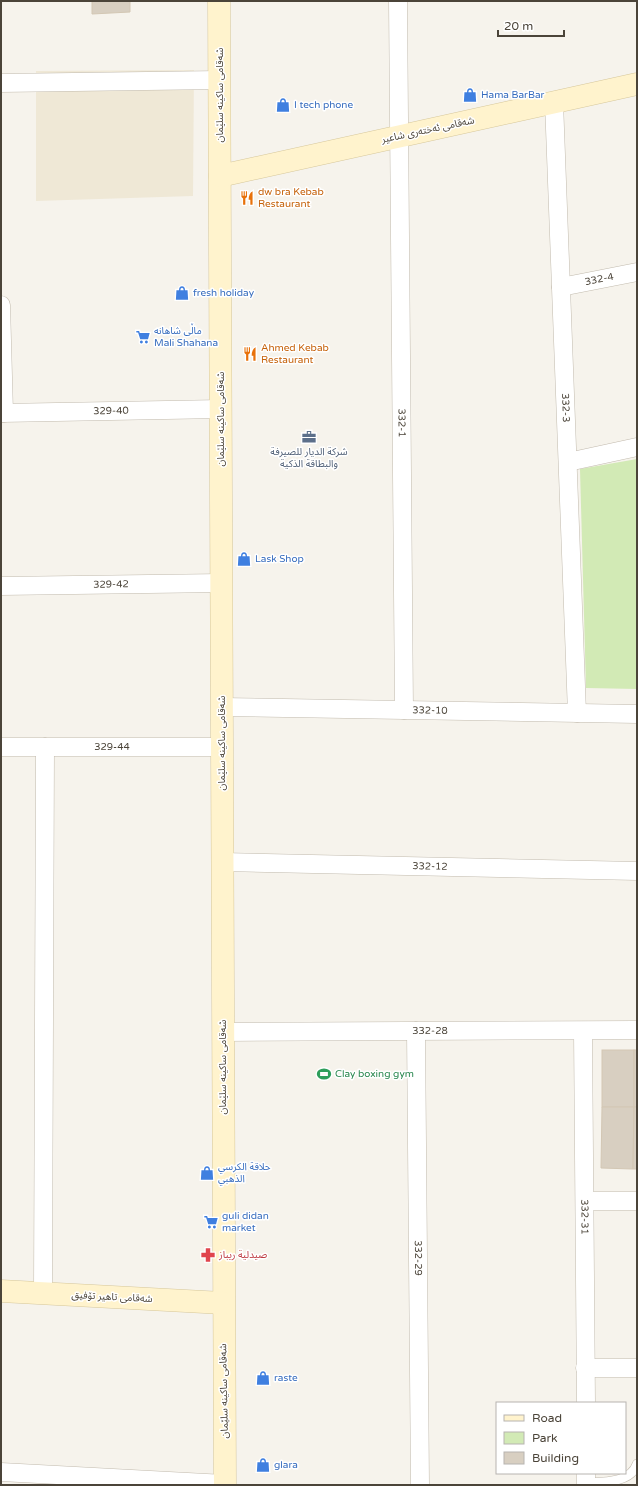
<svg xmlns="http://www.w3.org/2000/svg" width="638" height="1486" viewBox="0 0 638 1486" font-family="'Varela Round','Noto Sans Arabic',sans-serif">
<rect width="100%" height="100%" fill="#f6f3ec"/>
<!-- education -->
<polygon fill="#efe8d6" points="194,70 193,196 36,201 36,71"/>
<!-- green -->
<polygon fill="#d2eab5" points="637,459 637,689 586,688 580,469"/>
<!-- building -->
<g fill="#d8cfc1" stroke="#d3c7b4">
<polygon points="92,1 130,1 130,12 92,14"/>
<rect x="602" y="1050" width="32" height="57"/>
<rect x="634" y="1050" width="3" height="57"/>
<polygon points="602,1107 634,1107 633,1169 601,1168"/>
<polygon points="634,1107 637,1107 637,1169 633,1169"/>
</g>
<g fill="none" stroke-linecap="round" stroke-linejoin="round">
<defs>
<path id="lane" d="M586 1483C603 1482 631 1483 637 1464"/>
<g id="street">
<path id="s1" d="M398 1 404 710"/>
<polyline points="1,83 219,80"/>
<path id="s2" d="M554 102 577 713"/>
<path id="s3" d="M561 287 637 272"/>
<polyline points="1,305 4,413"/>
<path id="s4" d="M1 413 221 409"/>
<polyline points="568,462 637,447"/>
<path id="s5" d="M1 586 222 583"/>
<path id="s6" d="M222 707 637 714"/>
<path id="s7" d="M1 747H222"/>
<path id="s8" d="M223 862 637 871"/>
<path id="s9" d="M416 1031 420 1485"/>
<path id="s10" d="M583 1031 586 1403"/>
<path id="s11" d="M223 1032 637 1030"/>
<polyline points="585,1201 637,1201"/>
<polyline points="43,1293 45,747"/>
<polyline points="585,1368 637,1368"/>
<polyline points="1,1472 225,1484"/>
<polyline points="586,1473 586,1485"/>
</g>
<g id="secondary">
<polyline points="219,1 225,1485"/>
<polyline points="220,176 637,84"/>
<polyline points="1,1291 223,1303"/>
</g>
</defs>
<!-- lane casing -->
<use href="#lane" stroke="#c2bbae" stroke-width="10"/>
<!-- street casing -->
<use href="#street" stroke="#c2bbae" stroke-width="19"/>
<!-- secondary casing -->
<use href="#secondary" stroke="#d6c79b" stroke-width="23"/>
<!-- lane -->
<use href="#lane" stroke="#fff" stroke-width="9"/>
<!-- street -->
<use href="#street" stroke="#fff" stroke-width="18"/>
<!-- secondary -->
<use href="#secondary" stroke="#fff3cd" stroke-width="22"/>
</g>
<!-- icons -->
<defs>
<symbol id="shop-bare" viewBox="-9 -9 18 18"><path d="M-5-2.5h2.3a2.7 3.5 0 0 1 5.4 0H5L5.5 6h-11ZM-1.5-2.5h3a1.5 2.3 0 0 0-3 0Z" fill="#3f7fe0" stroke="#fff" stroke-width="2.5" paint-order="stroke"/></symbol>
<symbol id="restaurant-bare" viewBox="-9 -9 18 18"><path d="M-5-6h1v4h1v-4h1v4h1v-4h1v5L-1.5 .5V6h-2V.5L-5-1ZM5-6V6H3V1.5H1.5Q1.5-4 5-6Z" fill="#e8710a" stroke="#fff" stroke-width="2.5" paint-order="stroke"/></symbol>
<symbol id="supermarket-bare" viewBox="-9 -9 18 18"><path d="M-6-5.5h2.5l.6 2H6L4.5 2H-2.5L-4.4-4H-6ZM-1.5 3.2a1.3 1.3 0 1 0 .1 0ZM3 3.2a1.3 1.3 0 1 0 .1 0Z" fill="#3f7fe0" stroke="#fff" stroke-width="2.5" paint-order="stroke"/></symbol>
<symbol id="office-bare" viewBox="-9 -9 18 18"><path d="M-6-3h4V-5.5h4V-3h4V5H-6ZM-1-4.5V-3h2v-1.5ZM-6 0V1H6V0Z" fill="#5c6f8a" stroke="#fff" stroke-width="2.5" paint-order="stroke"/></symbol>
<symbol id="stadium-bare" viewBox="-9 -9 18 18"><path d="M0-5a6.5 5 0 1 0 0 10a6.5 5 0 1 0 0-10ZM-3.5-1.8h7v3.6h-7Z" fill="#2e9e5b" stroke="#fff" stroke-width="2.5" paint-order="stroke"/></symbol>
<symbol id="pharmacy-bare" viewBox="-9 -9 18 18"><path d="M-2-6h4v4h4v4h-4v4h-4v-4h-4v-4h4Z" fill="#e0444e" stroke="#fff" stroke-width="2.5" paint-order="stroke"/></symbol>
</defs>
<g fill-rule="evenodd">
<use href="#shop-bare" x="460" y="85" width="20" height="20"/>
<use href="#shop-bare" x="273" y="95" width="20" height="20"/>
<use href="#restaurant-bare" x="237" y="188" width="20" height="20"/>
<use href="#shop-bare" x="172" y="283" width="20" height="20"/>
<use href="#supermarket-bare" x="133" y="327" width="20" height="20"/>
<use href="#restaurant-bare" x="240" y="344" width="20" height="20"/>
<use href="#office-bare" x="299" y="427" width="20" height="20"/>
<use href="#shop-bare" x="234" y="549" width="20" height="20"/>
<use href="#stadium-bare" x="314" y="1064" width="20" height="20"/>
<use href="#shop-bare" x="197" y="1163" width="20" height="20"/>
<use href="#supermarket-bare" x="201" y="1212" width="20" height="20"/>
<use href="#pharmacy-bare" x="198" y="1245" width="20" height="20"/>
<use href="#shop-bare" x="253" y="1368" width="20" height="20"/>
<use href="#shop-bare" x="253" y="1455" width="20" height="20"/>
</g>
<g text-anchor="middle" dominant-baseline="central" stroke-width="3" stroke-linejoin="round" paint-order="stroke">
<!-- street labels -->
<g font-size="10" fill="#4b4439" stroke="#fff">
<text transform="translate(220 95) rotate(-90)">شەقامی ساکینە سلێمان</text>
<text transform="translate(428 130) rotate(-12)">شەقامی ئەختەری شاعیر</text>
<text stroke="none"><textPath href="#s3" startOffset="39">332-4</textPath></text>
<text stroke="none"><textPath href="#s2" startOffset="306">332-3</textPath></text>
<text stroke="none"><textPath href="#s4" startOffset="110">329-40</textPath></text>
<text transform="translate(221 419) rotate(-90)">شەقامی ساکینە سلێمان</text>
<text stroke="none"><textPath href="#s1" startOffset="422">332-1</textPath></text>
<text stroke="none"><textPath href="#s5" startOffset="110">329-42</textPath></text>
<text stroke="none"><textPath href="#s6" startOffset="208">332-10</textPath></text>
<text transform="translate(222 743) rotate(-90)">شەقامی ساکینە سلێمان</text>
<text stroke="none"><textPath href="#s7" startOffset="111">329-44</textPath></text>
<text stroke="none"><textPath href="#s8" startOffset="207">332-12</textPath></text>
<text stroke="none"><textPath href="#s11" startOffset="207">332-28</textPath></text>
<text transform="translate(223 1067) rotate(-90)">شەقامی ساکینە سلێمان</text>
<text stroke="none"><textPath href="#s10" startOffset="186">332-31</textPath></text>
<text stroke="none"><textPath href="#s9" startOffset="227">332-29</textPath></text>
<text transform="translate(112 1297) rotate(3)">شەقامی تاهیر تۆفیق</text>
<text transform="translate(224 1391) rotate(-91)">شەقامی ساکینە سلێمان</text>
</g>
<!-- shop labels -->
<g font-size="10" fill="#366cbe" stroke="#fff" text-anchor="start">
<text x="481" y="95">Hama BarBar</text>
<text x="294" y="105">I tech phone</text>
<text x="193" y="293">fresh holiday</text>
<text x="154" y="331">ماڵی شاھانە<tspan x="154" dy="12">Mali Shahana</tspan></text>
<text x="255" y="559">Lask Shop</text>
<text x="218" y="1167">حلاقة الكرسي<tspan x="218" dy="12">الذهبي</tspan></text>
<text x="222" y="1216">guli didan<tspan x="222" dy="12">market</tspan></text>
<text x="274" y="1378">raste</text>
<text x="274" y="1465">glara</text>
</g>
<!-- food labels -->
<g font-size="10" fill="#c56008" stroke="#fff" text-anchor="start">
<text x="258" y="192">dw bra Kebab<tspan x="258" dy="12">Restaurant</tspan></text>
<text x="261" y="348">Ahmed Kebab<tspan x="261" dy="12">Restaurant</tspan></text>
</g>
<!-- service labels -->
<g font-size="10" fill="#4e5e75" stroke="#fff">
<text x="309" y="452">شركة الديار للصيرفة<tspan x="309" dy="12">والبطاقة الذكية</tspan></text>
</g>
<!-- leisure labels -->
<g font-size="10" fill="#27864d" stroke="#fff" text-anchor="start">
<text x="335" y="1074">Clay boxing gym</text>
</g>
<!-- health labels -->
<g font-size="10" fill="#be3a42" stroke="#fff" text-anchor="start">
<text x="219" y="1255">صيدلية ريباز</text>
</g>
</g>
<!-- border -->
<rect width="638" height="1486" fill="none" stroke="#4b4439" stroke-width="4"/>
<!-- legend -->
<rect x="496" y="1402" width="130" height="72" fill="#ffffff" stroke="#b7b4b0"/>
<rect x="504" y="1415" width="20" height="6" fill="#fff3cd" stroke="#b7b4b0"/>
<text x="532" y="1422" font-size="12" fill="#4b4439">Road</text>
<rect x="504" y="1432" width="20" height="12" fill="#d2eab5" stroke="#b7b4b0"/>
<text x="532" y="1442" font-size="12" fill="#4b4439">Park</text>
<rect x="504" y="1452" width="20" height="12" fill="#d8cfc1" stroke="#b7b4b0"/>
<text x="532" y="1462" font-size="12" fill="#4b4439">Building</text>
<!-- scale -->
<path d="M498 30v6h66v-6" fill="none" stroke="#4b4439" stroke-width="2"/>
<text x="504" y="30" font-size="12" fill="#4b4439" stroke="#ffffff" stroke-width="3" paint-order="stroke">20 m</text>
</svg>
